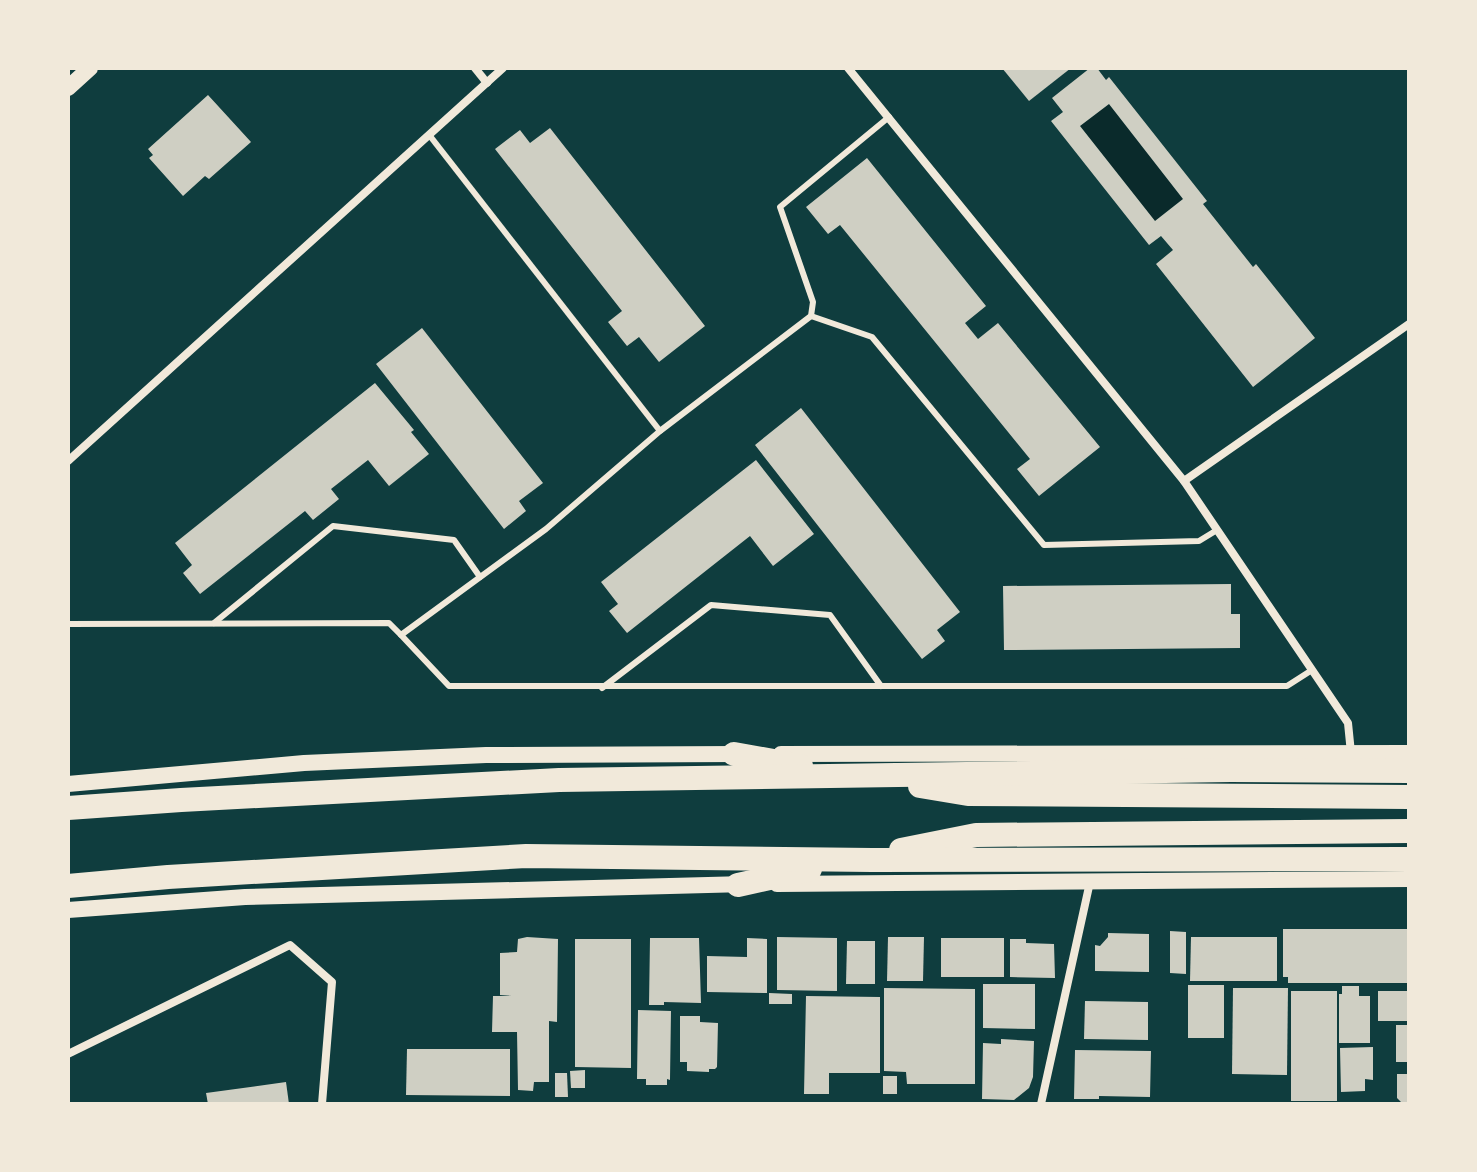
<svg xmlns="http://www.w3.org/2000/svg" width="1477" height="1172" viewBox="0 0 1477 1172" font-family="Helvetica,sans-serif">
<rect width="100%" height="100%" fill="#0f3d3e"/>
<!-- water -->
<polygon fill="#0a2a2b" points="1109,104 1183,199 1155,221 1080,126"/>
<!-- building -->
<g fill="#cfcfc3" fill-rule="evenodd">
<polygon points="1002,68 1071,68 1029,101"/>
<path d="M1090 68H1097L1106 80 1109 77 1207 201 1203 204 1253 267 1256 264 1315 338 1253 387 1156 264 1173 250 1161 236 1149 245 1051 121 1063 112 1052 98ZM1109 104 1183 199 1155 221 1080 126Z"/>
<polygon points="208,95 251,142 209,179 205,176 183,196 149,158 153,155 148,149"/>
<polygon points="550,128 705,326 659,362 639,337 627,346 608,322 622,311 495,149 520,130 530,143"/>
<polygon points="867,158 986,306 965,323 978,339 998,323 1100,447 1039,496 1017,469 1030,459 840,225 828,234 806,207"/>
<polygon points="422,328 543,483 519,501 526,511 504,529 376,364"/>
<polygon points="375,383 414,430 411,432 429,454 389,486 368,460 331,489 339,499 313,520 305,511 200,594 183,573 192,565 175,543"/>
<polygon points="801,408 960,612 937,630 945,641 922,659 755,445"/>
<polygon points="756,460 814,534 773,566 750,536 627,633 609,611 618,604 601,582"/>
<polygon points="1231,584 1231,614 1240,614 1240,648 1004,650 1003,586"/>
<polygon points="1283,929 1409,929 1409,983 1288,983 1288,977 1283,977"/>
<polygon points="1170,931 1186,932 1186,974 1170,973"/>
<polygon points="1108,933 1149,934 1149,972 1095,971 1095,945 1100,946 1108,937"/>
<polygon points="527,937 558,939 557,1022 549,1021 549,1082 534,1082 533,1091 518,1090 517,1032 492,1032 493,996 512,996 500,995 500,953 517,952 518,939"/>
<polygon points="777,937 837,938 837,991 777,990"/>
<polygon points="888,937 924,937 923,981 887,981"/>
<polygon points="1191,937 1277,937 1277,981 1190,981"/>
<polygon points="650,938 699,938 701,1003 664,1002 664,1005 649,1005"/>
<polygon points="747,938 767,939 767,993 707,992 707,956 747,957"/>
<rect x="941" y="938" width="63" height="39"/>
<polygon points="575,939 631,939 631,1068 575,1067"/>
<polygon points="1010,939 1026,939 1026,943 1054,944 1055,978 1010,977"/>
<polygon points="847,941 875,941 875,984 846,984"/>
<polygon points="983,984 1035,984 1035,1029 983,1028"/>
<rect x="1188" y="985" width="36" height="53"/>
<polygon points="1342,986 1359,986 1359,996 1370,996 1370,1043 1339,1043 1339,994 1342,994"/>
<polygon points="884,988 975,989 975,1084 907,1084 906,1072 884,1071"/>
<polygon points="1233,988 1288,988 1287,1075 1232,1074"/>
<rect x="1291" y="991" width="46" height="110"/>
<rect x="1378" y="991" width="31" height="30"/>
<polygon points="769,993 792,994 792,1004 769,1004"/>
<polygon points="806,996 880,997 880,1073 829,1073 829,1094 804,1094"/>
<polygon points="1085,1001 1148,1002 1148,1040 1084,1039"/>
<polygon points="638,1010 671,1011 670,1080 667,1079 667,1085 646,1085 646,1079 637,1079"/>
<polygon points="680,1016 700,1016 700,1022 718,1023 717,1067 715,1069 709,1069 709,1072 687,1071 687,1062 680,1062"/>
<rect x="1396" y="1025" width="13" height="37"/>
<polygon points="1001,1039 1034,1041 1033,1077 1029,1088 1014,1100 982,1099 983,1043 1001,1044"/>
<polygon points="1373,1047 1373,1080 1365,1079 1365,1091 1341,1092 1340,1048"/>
<polygon points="407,1049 510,1049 510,1096 406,1095"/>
<polygon points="1075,1050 1151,1051 1150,1097 1099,1096 1099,1099 1074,1099"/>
<polygon points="585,1070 585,1088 571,1088 570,1071"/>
<polygon points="555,1073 567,1073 568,1097 555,1097"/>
<polygon points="1397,1074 1409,1074 1409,1104 1403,1104 1397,1098"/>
<rect x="883" y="1076" width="14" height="18"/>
<polygon points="286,1082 289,1104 208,1104 206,1093"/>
</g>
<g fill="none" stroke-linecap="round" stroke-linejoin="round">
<!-- service -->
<g stroke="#f1e9da" stroke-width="6">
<polyline points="430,136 660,431"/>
<polyline points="811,316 872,337 1044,545 1199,541 1217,530"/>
<polyline points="214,623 333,526 454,540 480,577"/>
<polyline points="68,624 389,623 401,635 546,529 660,431 811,316 813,302 780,207 889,117"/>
<polyline points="401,635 449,686 1287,686 1312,670"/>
<polyline points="602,688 711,605 830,615 881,686"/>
</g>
<!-- minor -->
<g stroke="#f1e9da" stroke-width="8">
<polyline points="475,68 487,83"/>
<polyline points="848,68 1184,481 1348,723 1351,753"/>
<polyline points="68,461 503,68"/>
<polyline points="1184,481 1409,324"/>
<polyline points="68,1054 290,945 332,982 322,1104"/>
<polyline points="1041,1104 1090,882"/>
</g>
<!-- secondary -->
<g stroke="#f1e9da" stroke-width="16">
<polyline points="68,88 90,68"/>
<polyline points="781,754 1409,753"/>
<polyline points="68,784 304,763 486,755 741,754"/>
<polyline points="777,884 1409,879"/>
<polyline points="68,910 245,897 746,884"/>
</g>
<!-- motorway -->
<g stroke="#f1e9da" stroke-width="24">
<polyline points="734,754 801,766"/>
<polyline points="920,786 968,794 1409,797"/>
<polyline points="68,808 181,800 559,780 1231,770 1409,771"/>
<polyline points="901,850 976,835 1409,831"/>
<polyline points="738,885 810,869"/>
<polyline points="68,886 168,877 526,856 872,860 1409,859"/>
</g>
</g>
<!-- border -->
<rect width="1477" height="1172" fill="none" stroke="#f1e9da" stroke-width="140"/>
</svg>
